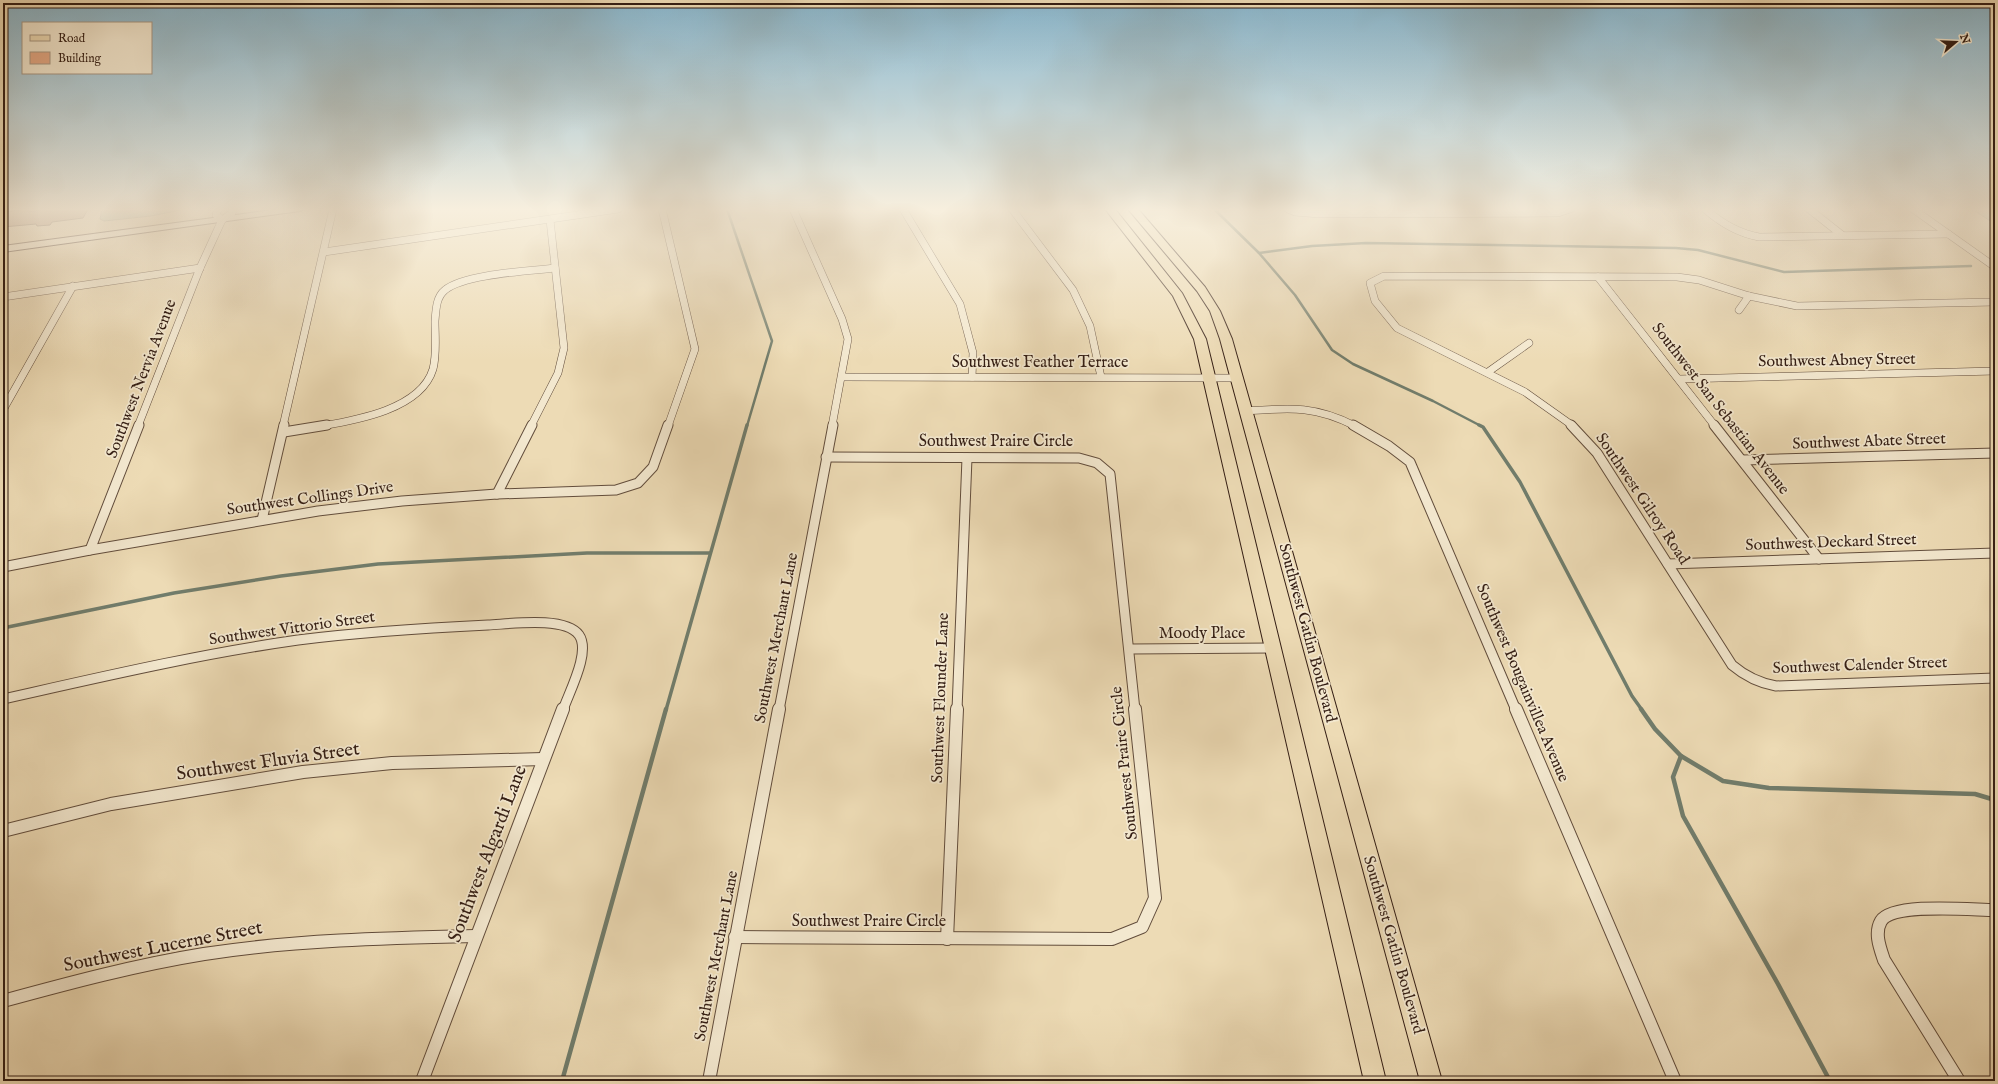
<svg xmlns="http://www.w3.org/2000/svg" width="1998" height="1084" viewBox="0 0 1998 1084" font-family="'IM FELL English',serif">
<rect width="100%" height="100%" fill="#eddbb5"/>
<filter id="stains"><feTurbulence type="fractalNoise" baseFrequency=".005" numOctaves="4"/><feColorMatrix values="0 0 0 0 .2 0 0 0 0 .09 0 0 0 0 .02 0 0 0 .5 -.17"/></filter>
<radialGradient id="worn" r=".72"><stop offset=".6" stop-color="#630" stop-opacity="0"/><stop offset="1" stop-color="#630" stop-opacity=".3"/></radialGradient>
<!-- water -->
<g fill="#9abca7" stroke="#717d6c">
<polygon points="102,209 185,209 151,216 104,221 100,219"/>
<polygon points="1973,209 1995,209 1995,224 1975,211"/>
</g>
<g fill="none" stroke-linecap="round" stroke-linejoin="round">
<!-- stream-far2 -->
<g stroke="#717d6c" stroke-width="2.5">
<polyline points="727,209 772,341 747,426"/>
<polyline points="1214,209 1259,253 1295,295 1332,350 1353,364 1433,401 1481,426"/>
<polyline points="1259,253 1312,246 1366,243 1676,248 1698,250 1784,272 1971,266"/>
</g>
<!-- stream-far1 -->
<g stroke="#717d6c" stroke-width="3.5">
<polyline points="1479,425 1483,427 1520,482 1632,696 1642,710"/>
<polyline points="3,628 174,593 281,576 378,564 587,553 710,553"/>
<polyline points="666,710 747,425"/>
</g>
<!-- stream -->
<g stroke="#717d6c" stroke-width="4.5">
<polyline points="1641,709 1655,729 1681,756 1723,781 1769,788 1975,794 1995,800"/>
<polyline points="1681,756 1673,777 1683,816 1778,984 1830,1081"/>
<polyline points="562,1081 666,709"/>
</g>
<defs>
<g id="street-far2">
<polyline points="218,209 216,215 222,220"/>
<polyline points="662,209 695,349 668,426"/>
<polyline points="793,209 842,319 848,339 832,426"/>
<polyline points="903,209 960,304 973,353 972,377"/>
<polyline points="1012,209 1073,290 1090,326 1101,377"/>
<polyline points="1288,209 1295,212 1319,214 1558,213 1570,209"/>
<path d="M1705 209C1721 223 1737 233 1759 237L1948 234"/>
<polyline points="1809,209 1842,235"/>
<polyline points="1913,209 1995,267"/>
<polyline points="222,220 232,213 233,209"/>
<polyline points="324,252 618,209"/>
<polyline points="1598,277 1715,426"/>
<polyline points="3,297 200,268"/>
<polyline points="1739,310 1749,296"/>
<polyline points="1488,372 1529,343"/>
<polyline points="843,377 1238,378"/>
<polyline points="1679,379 1995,371"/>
<polyline points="3,410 73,286"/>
<path d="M1245 411C1289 408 1314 405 1355 426"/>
<polyline points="138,426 200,268 222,220"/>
<polyline points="283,426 333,209"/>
<path d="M322 426C357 420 421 409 433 369 437 354 435 336 435 321 436 310 436 297 445 290 464 274 530 271 555 268"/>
<polyline points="531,426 558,373 564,348 550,220"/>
<polyline points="1573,426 1525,392 1397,328 1375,301 1370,283 1384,276 1677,277 1699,280 1749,296 1797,306 1995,302"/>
</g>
<g id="street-far1">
<polyline points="1353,425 1389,446 1410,462 1516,710"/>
<path d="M1571 425 1597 453 1732 665C1745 676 1759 683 1776 686L1995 678"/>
<polyline points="1714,425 1819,559"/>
<polyline points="284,432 327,425"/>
<polyline points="826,457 1079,458 1097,463 1110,474 1135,710"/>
<polyline points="1743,460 1995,453"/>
<polyline points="497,494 532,425"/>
<polyline points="262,520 284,425"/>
<polyline points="90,550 139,425"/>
<polyline points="1668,564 1995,553"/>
<polyline points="3,567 90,550 318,511 402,501 497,494 616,490 638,483 653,467 668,425"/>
<polyline points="1130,649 1274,648"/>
<path d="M3 699C101 677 199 654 298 640 361 632 425 628 488 625 510 624 565 616 579 635 591 652 569 692 563 710"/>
<polyline points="779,710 833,425"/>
<polyline points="957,710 967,458"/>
</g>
<g id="street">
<polyline points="1516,709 1675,1081"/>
<polyline points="3,831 111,804 303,772 392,763 543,759"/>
<polyline points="735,937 1112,939 1142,927 1155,898 1135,709"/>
<polyline points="947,939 957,709"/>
<path d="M3 1001C69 983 136 965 204 954 294 940 385 938 476 936"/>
<polyline points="422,1081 563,709"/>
<polyline points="709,1081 779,709"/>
<path d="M1959 1081 1884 960C1880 948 1874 933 1881 921 1893 902 1973 910 1995 910"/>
</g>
<polygon id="secondary" points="280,209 304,209 300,211 3,252 3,246"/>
<g id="primary">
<polygon points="1105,209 1115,209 1182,293 1206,339 1386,1081 1364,1081 1194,339 1173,296"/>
<polygon points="1128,209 1138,209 1205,287 1220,311 1232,339 1442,1081 1420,1081 1220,339 1210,311 1197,291"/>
</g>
</defs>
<!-- street-far2 casing -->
<use href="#street-far2" stroke="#624d3c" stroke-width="8"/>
<!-- street-far1 casing -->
<use href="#street-far1" stroke="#624d3c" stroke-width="11"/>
<!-- street casing -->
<use href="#street" stroke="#624d3c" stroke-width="14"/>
<!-- secondary casing -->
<use href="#secondary" stroke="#341e14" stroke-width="2"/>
<!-- primary casing -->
<use href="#primary" stroke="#341e14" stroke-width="2"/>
<!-- street-far2 -->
<use href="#street-far2" stroke="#f3e8cf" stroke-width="7"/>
<!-- street-far1 -->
<use href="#street-far1" stroke="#f3e8cf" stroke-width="9"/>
<!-- street -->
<use href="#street" stroke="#f3e8cf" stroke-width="12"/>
<!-- secondary -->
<use href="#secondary" fill="#f3e8cf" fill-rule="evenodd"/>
<!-- primary -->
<use href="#primary" fill="#eddbb5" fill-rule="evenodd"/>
</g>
<!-- shaded-wall -->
<polygon fill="#a0775e" stroke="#341e14" points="27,209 88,209 83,218 52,222 50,225 37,226 36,224 3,227 3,212"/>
<!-- building -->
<g fill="#e5aa87" stroke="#341e14">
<polygon points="3,209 27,209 3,212"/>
<polygon points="30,209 41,209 41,210 28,212"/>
</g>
<!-- sky -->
<linearGradient id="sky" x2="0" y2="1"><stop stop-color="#89b7ce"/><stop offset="0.58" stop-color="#f7efde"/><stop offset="1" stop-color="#f7efde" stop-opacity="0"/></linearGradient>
<rect width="1998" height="361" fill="url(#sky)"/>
<g text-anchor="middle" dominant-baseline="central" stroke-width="3.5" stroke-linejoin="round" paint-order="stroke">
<!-- street labels -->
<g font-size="16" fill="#341e14" stroke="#f3e8cf">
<text transform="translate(1837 361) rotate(-1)">Southwest Abney Street</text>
<text x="1040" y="363">Southwest Feather Terrace</text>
<text transform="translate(142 379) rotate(-69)">Southwest Nervia Avenue</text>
<text transform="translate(1720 409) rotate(52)">Southwest San Sebastian Avenue</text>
<text x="996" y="442">Southwest Praire Circle</text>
<text transform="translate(1869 442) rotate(-2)">Southwest Abate Street</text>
<text transform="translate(310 499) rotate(-8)">Southwest Collings Drive</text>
<text transform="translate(1642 499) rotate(56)">Southwest Gilroy Road</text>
<text transform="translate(1831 543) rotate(-2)">Southwest Deckard Street</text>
<text transform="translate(292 629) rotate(-8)">Southwest Vittorio Street</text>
<text transform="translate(1307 633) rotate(75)">Southwest Gatlin Boulevard</text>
<text x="1202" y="634">Moody Place</text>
<text transform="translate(777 638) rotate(-79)">Southwest Merchant Lane</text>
<text transform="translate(1860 666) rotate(-2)">Southwest Calender Street</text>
<text transform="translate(1522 683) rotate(67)">Southwest Bougainvillea Avenue</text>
<text transform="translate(941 698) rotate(-88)">Southwest Flounder Lane</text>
<text transform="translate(1125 763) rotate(-96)">Southwest Praire Circle</text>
<text x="869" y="922">Southwest Praire Circle</text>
<text transform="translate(1393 945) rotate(74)">Southwest Gatlin Boulevard</text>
<text transform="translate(717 956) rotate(-79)">Southwest Merchant Lane</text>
</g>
<!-- near-street labels -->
<g font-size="19" fill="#341e14" stroke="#f3e8cf">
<text transform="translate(268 762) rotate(-8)">Southwest Fluvia Street</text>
<text transform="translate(488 854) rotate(-69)">Southwest Algardi Lane</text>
<text transform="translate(163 947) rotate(-11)">Southwest Lucerne Street</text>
</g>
</g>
<!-- margin -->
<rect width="1998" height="1084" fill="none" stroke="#eddbb5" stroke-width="16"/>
<rect x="4" y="4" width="1990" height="1076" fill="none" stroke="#341e14" stroke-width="2"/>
<rect x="8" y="8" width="1982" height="1068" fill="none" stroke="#341e14"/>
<!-- legend -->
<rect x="22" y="22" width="130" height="52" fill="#f3e8cf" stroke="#a79784"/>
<rect x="30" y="35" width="20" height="6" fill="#eddbb5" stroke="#a79784"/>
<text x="58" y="42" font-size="12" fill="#341e14">Road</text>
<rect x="30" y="52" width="20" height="12" fill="#e5aa87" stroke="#a79784"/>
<text x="58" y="62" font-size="12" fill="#341e14">Building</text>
<!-- north arrow -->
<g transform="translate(1956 42) rotate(71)" stroke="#f3e8cf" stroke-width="3" paint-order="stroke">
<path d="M0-3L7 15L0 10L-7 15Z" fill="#341e14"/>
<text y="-6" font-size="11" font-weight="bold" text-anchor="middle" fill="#341e14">N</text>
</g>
<rect width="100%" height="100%" filter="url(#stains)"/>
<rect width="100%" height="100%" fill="url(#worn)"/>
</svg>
